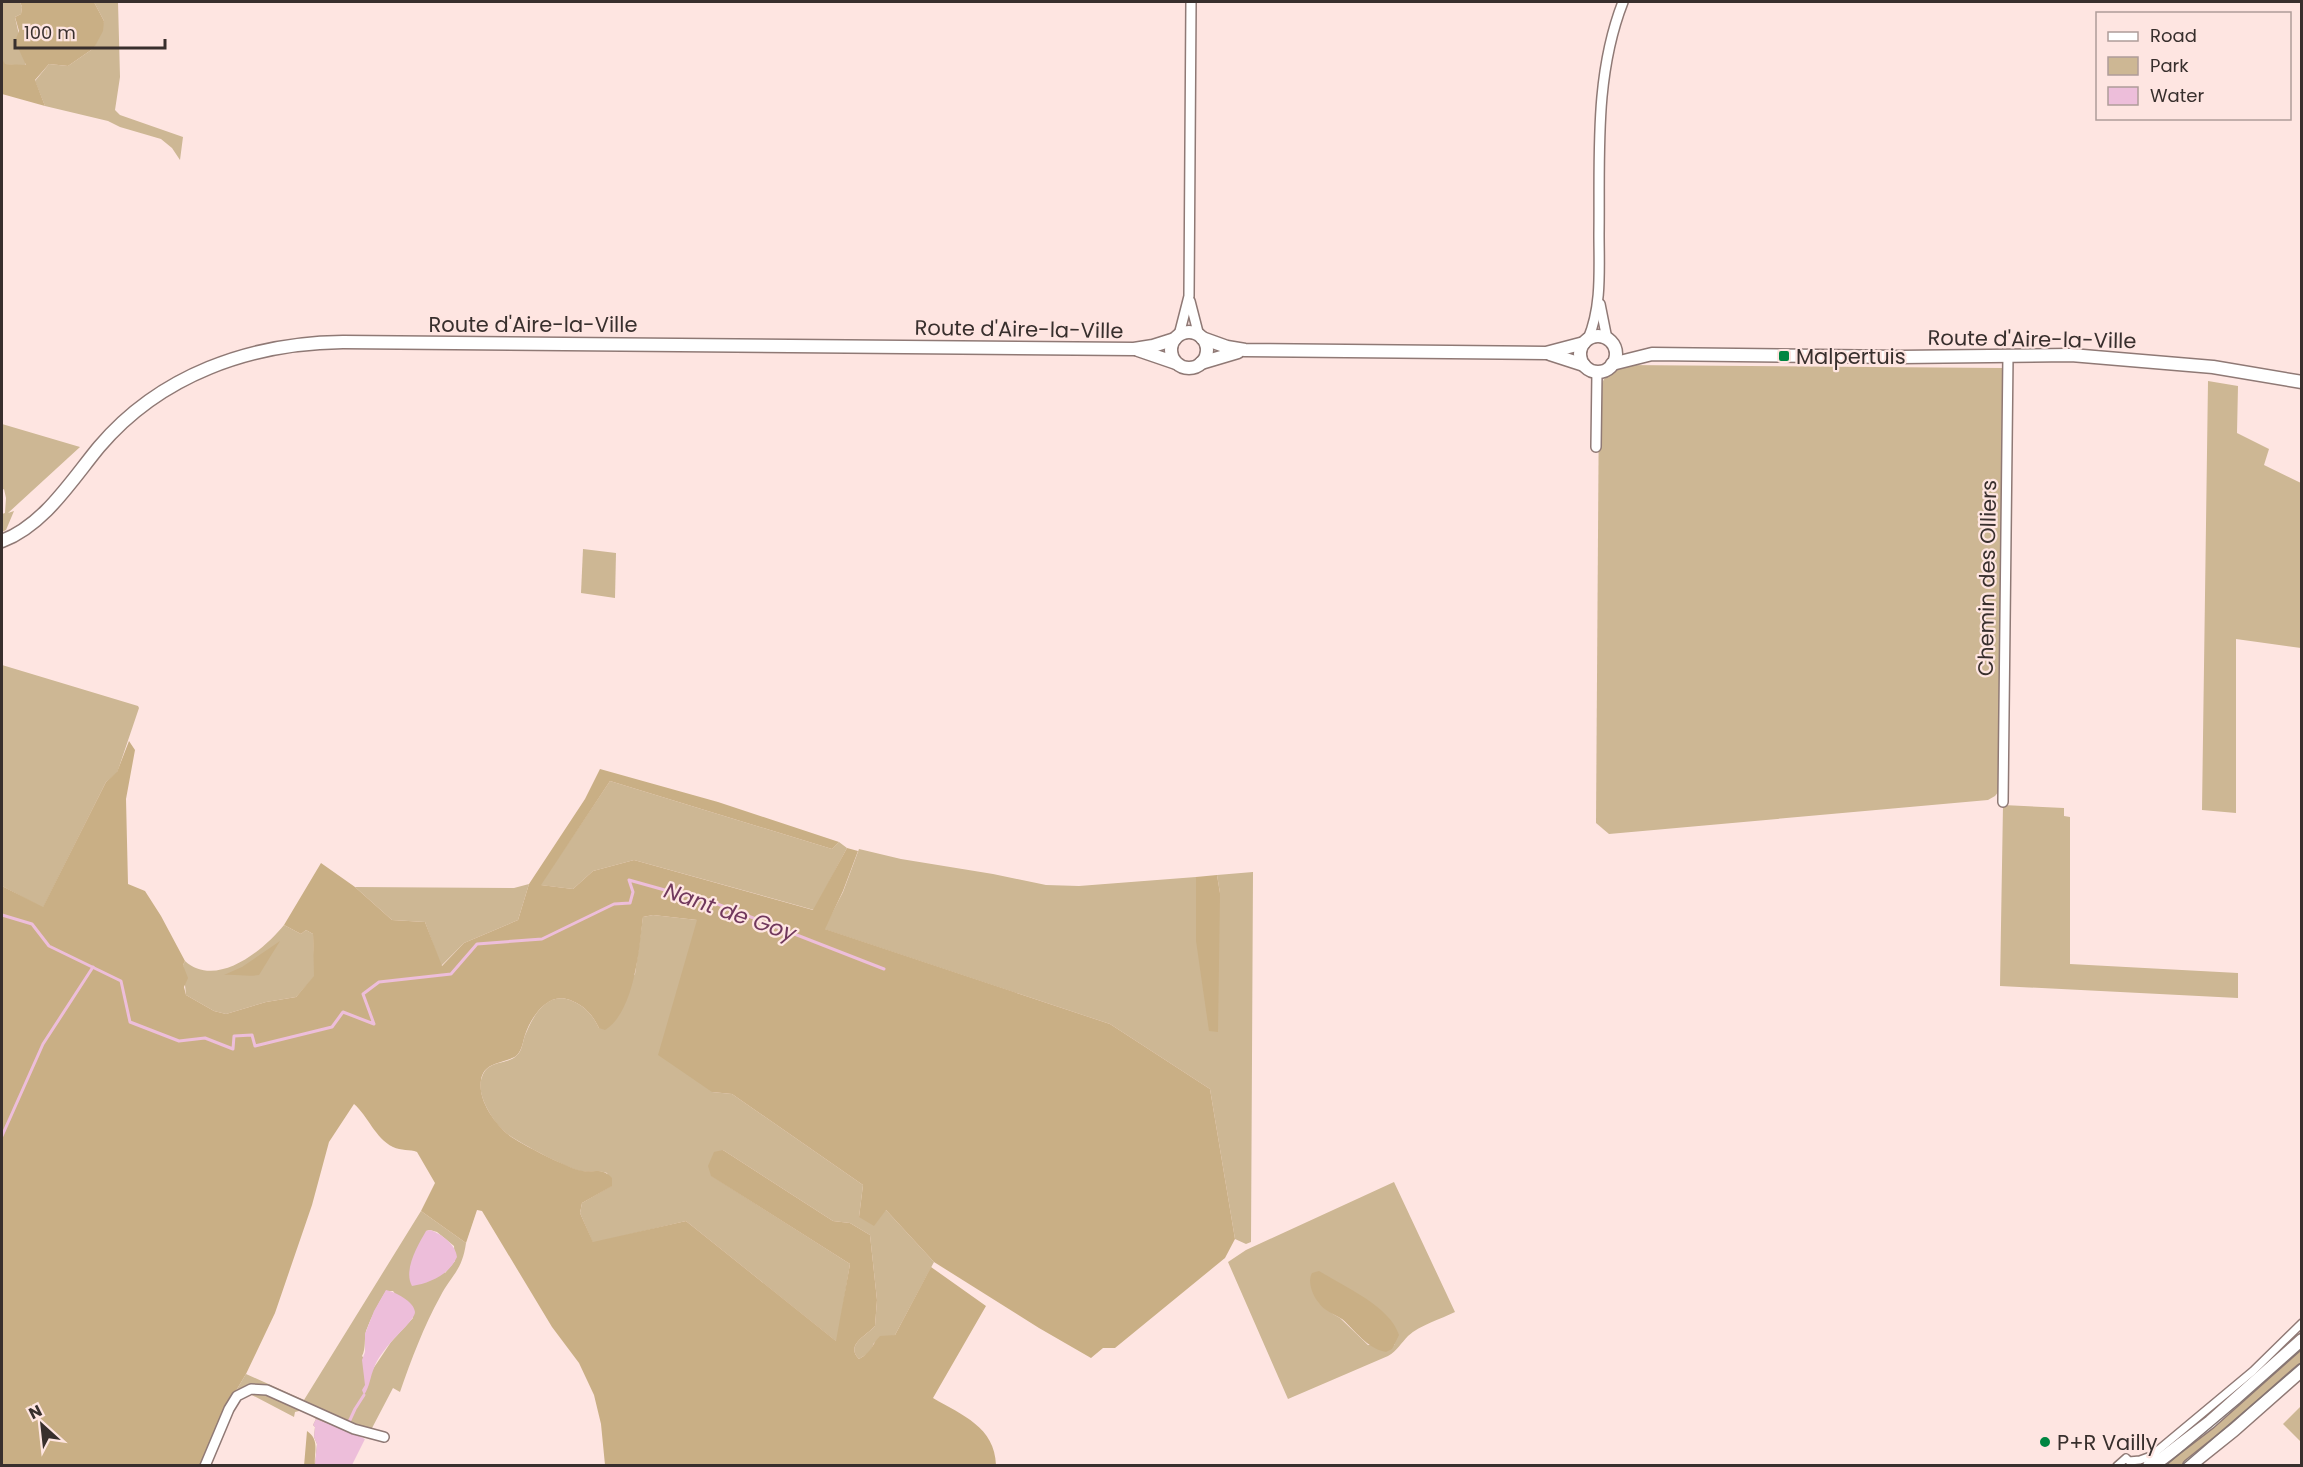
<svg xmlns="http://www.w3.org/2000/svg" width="2303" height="1467" viewBox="0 0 2303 1467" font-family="Poppins,sans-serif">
<rect width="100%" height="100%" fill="#fee5e1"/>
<!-- green -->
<g fill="#cdb794" fill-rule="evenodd">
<polygon points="2,2 20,2 22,7 21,14 15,17 26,66 4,64 2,58"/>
<polygon points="94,2 118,2 120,77 115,110 120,115 183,137 180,160 172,148 161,139 120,127 108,121 45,106 35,81 49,64 68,66 94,48 104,21"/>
<polygon points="1625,365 2002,368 2006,379 1999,791 1995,796 1988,800 1609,834 1596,823 1599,390 1604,379"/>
<polygon points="2208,381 2238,386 2237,433 2269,449 2264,465 2301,483 2301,648 2236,639 2236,813 2202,810"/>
<polygon points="2,424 80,447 8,513 14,511 6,530 2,532 2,514 5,513 6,498 4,489 2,490"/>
<polygon points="583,549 616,553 615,598 581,593"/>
<polygon points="2,665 138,706 139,708 117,773 106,782 43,908 2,886"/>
<polygon points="610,781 832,849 839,842 847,848 814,910 634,860 593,871 573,889 540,885"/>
<polygon points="2003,805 2064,808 2064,816 2070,817 2070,964 2238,973 2238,998 2000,986"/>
<polygon points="859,849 901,859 993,874 1046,885 1079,886 1196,877 1196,941 1220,893 1217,875 1253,872 1251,1242 1246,1244 1235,1239 1210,1089 1110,1024 824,929 843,892"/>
<polygon points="529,884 518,920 464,943 441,966 425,922 392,920 355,887 514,888"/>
<path d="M653 915 697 920 712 1092 732 1094 863 1185 859 1217 886 1210 934 1262 895 1335 874 1343 870 1352 859 1359C845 1345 866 1336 875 1326L877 1300 870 1235 850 1223 833 1221 723 1150 712 1176 850 1264 837 1342 686 1221 593 1243 580 1213 582 1203 611 1186 607 1173C598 1170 589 1173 580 1171 567 1168 517 1142 506 1133 493 1122 475 1094 482 1077 488 1058 510 1066 519 1053 523 1047 523 1038 527 1031 534 1014 548 992 570 1000 585 1006 592 1014 599 1028L635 974 643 917Z"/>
<path d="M284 925 301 934 306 930 313 934 315 976 296 997 266 1002 226 1014 214 1011 186 995 183 965 185 961C216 989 263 951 284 925Z"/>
<path d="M1394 1182 1455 1312C1441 1319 1420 1325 1408 1336 1401 1343 1397 1351 1388 1356L1288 1399 1228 1262 1246 1250ZM1331 1313 1395 1345H1368L1340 1318Z"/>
<path d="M421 1211 466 1243C462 1271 452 1274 440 1297 424 1326 411 1360 400 1392L393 1388 371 1430 348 1422 315 1465 317 1444 314 1437 315 1427 313 1425 316 1419 303 1410 295 1412 294 1417 250 1394 228 1404 246 1374 304 1400ZM430 1230 437 1232 454 1246 455 1261 445 1273 426 1231ZM386 1291H393L413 1318 391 1342 373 1369 362 1356C366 1349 364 1339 366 1331 371 1317 378 1304 386 1291Z"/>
<polygon points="2301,1345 2301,1365 2185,1465 2159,1466"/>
<polygon points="2301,1406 2301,1442 2283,1424"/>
</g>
<!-- forest -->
<g fill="#c9af85">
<polygon points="20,2 94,2 104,21 103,31 94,48 68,66 49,64 35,80 45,106 2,94 2,58 5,64 26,65 15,41 19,31 15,17 21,14 22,7"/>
<path d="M129 741 135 750 126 799 128 884 145 891 161 916 185 961 183 965 188 978 184 987 186 995 214 1011 226 1014 266 1002 296 997 314 976 313 934 306 930 301 934 284 925 321 863 355 887 392 920 425 922 442 966 464 943 518 920 529 884 585 799 600 769 718 802 839 842 832 849 610 781 541 885 573 889 593 871 634 860 813 910 847 848 858 851 843 891 825 929 1110 1024 1210 1089 1235 1239 1225 1258 1115 1348H1103L1091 1358 1039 1328 934 1262 886 1210 874 1226 859 1217 863 1185 732 1094 712 1092 658 1055 697 920 653 915 643 917C639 949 635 1011 605 1030L599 1028C592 1014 585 1006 570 1000 548 991 531 1017 525 1035 523 1041 522 1051 516 1056 504 1064 484 1061 481 1080 478 1099 492 1119 505 1132 516 1142 563 1165 578 1170 591 1174 602 1166 612 1178V1186L582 1203 580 1213 593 1242 686 1221 836 1341 850 1264 711 1176 708 1166 714 1152 723 1150 833 1221 850 1223 870 1235 877 1300 875 1326C866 1336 845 1345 859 1359 873 1351 870 1347 880 1336L895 1335 931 1267 986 1306 933 1398C962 1415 995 1427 996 1465H605L601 1424 594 1395 579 1363 552 1327 482 1211 477 1210 466 1243 421 1211 435 1183 417 1152C410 1149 401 1151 393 1147 375 1138 368 1116 354 1104L329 1142 312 1205 275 1313 246 1374 228 1404 202 1465H2V886L43 907 106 782 117 772Z"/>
<polygon points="1217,875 1220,893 1218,1032 1209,1031 1196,941 1196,877"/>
<path d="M280 941 259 975C247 977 237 974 224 975L242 967Z"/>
<path d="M1319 1271C1343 1286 1390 1306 1399 1335L1392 1349 1386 1352C1366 1348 1356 1331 1342 1319 1335 1314 1324 1311 1319 1303 1313 1296 1307 1282 1312 1273Z"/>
<path d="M307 1431C320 1440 314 1452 315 1465L304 1466Z"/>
</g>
<!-- water -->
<g fill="#edbeda">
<path d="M430 1230C442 1234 456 1245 457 1257 449 1275 430 1283 412 1286 403 1270 418 1245 426 1231Z"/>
<path d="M386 1290C395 1292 414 1301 415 1312 415 1319 397 1335 392 1341 385 1349 377 1359 374 1368 370 1377 370 1386 364 1395L362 1390 365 1385 362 1360 365 1352V1334L374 1311Z"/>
<polygon points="316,1419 334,1426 336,1425 365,1439 352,1465 315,1465 317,1444 314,1437 315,1427 313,1425"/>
</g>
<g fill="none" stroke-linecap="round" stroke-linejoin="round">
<!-- stream -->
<g stroke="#edbeda" stroke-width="3">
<polyline points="2,915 32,924 49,946 121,981 130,1022 179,1041 205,1038 233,1049 234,1036 252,1035 255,1046 332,1027 343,1012 374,1024 363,994 379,982 451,974 477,944 542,939 614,904 630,903 633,892 629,880 679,894 702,898 884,969"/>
<polyline points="2,1136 43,1044 93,967"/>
<polyline points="349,1422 355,1409 364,1395"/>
</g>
<defs>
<polyline id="pedestrian" points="2117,1466 2126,1458 2129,1461 2140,1460 2151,1456 2253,1371 2302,1323"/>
<g id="minor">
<polyline points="1190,301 1199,336"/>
<polyline points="1600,304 1607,339"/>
<polyline points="1179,335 1189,296 1191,2"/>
<path d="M1588 339C1602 306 1599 269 1599 234 1600 156 1594 76 1623 2"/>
<polyline points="1596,447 1597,372"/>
<polyline points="2003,802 2008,355"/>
<polyline points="205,1466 229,1409 237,1396 251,1389 267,1390 354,1429 384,1437"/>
</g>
<g id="secondary">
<circle cx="1189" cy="350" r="18"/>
<circle cx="1598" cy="354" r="18"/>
<polyline points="1202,338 1227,347 1245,350 1546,353 1584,343"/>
<polyline points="1138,350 1176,363"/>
<polyline points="1550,354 1584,365"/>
<polyline points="1201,363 1238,352"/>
<polyline points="1612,364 1652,354 1900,357 2071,355 2213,367 2302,382"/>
<path d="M2 541C44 525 71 481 99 447 160 375 250 343 343 342L1134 349 1153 346 1175 339"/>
<polyline points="2149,1466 2163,1458 2210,1422 2302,1340"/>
<polyline points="2189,1466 2234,1430 2302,1370"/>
</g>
</defs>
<!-- pedestrian casing -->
<use href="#pedestrian" stroke="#8f7975" stroke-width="10"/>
<!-- minor casing -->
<use href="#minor" stroke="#8f7975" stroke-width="12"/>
<!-- secondary casing -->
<use href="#secondary" stroke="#8f7975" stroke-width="15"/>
<!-- pedestrian -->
<use href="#pedestrian" stroke="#fff" stroke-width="7"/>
<!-- minor -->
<use href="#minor" stroke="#fff" stroke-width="9"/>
<!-- secondary -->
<use href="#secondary" stroke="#fff" stroke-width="12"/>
<!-- tram -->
<g stroke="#847572" stroke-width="1.5">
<polyline points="2165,1466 2240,1403 2302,1348"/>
<polyline points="2181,1466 2302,1362"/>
</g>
</g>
<!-- markers -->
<g fill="#008541" stroke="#fee5e1" stroke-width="2">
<rect x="1778" y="350" width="12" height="12" rx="3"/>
<circle cx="2045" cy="1442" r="6"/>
</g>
<g text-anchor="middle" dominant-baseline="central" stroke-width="4.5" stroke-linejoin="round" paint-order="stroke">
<!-- street labels -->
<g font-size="21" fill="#382f2d" stroke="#fee5e1">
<text x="533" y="324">Route d'Aire-la-Ville</text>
<text transform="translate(1019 329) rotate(1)">Route d'Aire-la-Ville</text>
<text transform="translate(2032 339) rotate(1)">Route d'Aire-la-Ville</text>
<text transform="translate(1987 578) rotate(-89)">Chemin des Olliers</text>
</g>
<!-- poi labels -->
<g font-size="21" fill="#382f2d" stroke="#fee5e1" text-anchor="start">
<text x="1796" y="356">Malpertuis</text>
<text x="2057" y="1442">P+R Vailly</text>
</g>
<!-- water labels -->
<g font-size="22" font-style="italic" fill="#71385d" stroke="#fee5e1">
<text transform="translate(730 912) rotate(19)">Nant de Goy</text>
</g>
</g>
<!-- border -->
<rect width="2303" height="1467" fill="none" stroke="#382f2d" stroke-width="6"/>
<!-- legend -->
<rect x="2096" y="12" width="195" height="108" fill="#fee5e1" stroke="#af9c99" stroke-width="1.5"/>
<rect x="2108" y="32" width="30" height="9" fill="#ffffff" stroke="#af9c99" stroke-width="1.5"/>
<text x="2150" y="42" font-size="18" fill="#382f2d">Road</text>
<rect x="2108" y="57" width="30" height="18" fill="#cdb794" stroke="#af9c99" stroke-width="1.5"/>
<text x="2150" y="72" font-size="18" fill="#382f2d">Park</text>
<rect x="2108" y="87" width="30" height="18" fill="#edbeda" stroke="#af9c99" stroke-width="1.5"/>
<text x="2150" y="102" font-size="18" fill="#382f2d">Water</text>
<!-- north arrow -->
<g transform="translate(42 1425) rotate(333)" stroke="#fee5e1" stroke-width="4.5" paint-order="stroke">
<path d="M0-4.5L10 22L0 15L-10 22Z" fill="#382f2d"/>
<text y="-9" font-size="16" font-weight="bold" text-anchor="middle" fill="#382f2d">N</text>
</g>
<!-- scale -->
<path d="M15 39v9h150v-9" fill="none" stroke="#382f2d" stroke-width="3"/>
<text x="24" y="39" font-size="18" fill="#382f2d" stroke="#fee5e1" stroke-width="4.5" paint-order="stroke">100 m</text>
</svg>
